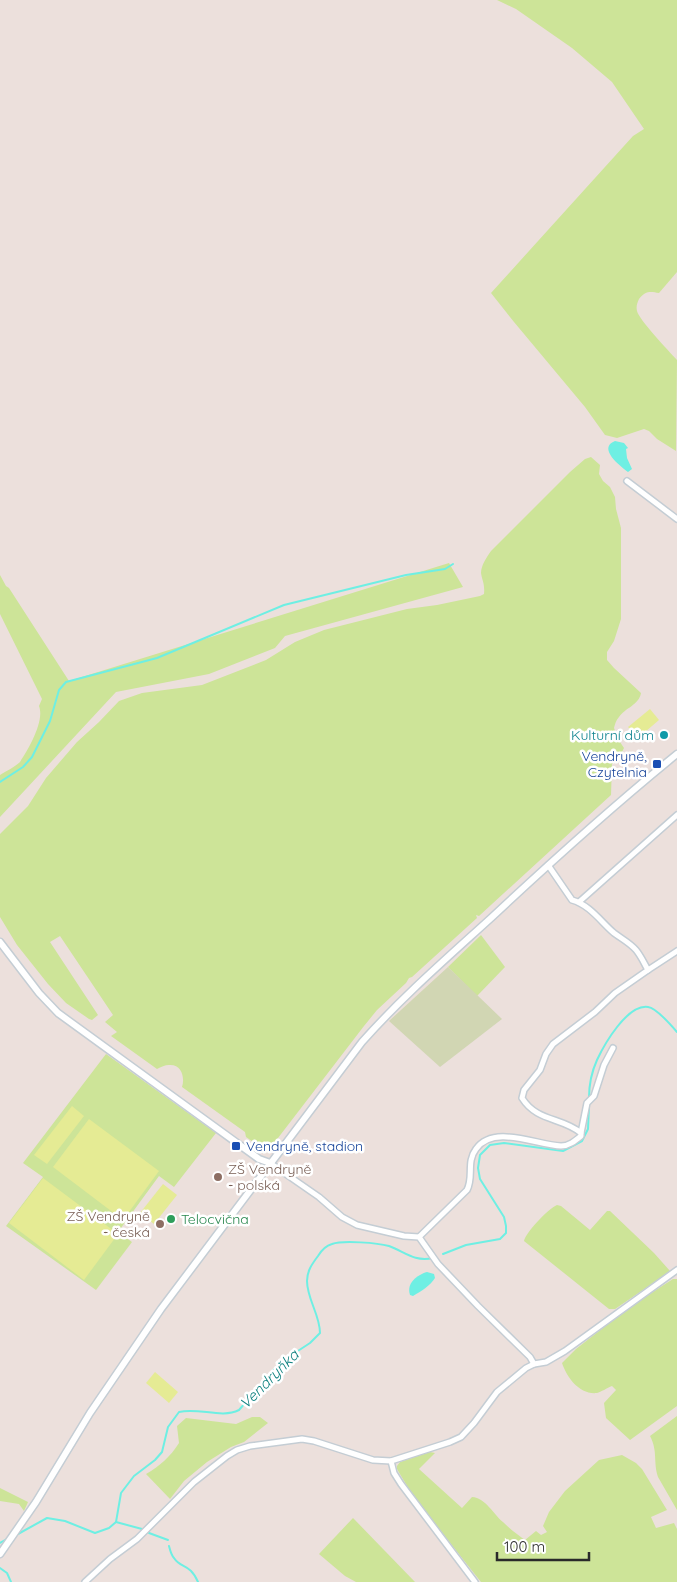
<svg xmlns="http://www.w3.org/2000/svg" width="677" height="1582" viewBox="0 0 677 1582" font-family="Quicksand,sans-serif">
<rect width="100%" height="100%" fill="#ece0dc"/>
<!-- green -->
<g fill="#cde498">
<path d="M497 0H677V272L659 293C650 291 645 291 639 299 637 303 636 307 637 311 639 320 669 351 677 360L676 451 657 439 649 431 644 429 617 438 605 435 585 407 514 322 491 293 633 136 644 129 612 82 572 48 516 9Z"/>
<path d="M591 457 600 465 599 474 603 481 610 487 615 497 616 509 621 528V619L614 641 607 652V660L614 668 641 693C639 705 625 708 619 717 616 720 615 724 614 728L618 739 624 748 619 758 612 764 611 795 479 916 476 915 477 918 412 977 409 978 406 983 377 1010 364 1026 268 1151H266L246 1137 245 1132 182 1087C185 1078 182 1064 169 1065 165 1065 161 1067 157 1069L111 1036 117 1032 105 1022 113 1015 60 936 50 942 98 1015 92 1020 89 1019 66 1003 48 984 17 945 0 917V834L28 806 46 778 77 742 99 722 119 701 142 693 202 685 266 660 295 642 324 630 407 609 437 605 480 596 484 594C485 584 482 580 481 573 481 565 487 557 491 551L570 472 585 459Z"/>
<path d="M449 563 463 587 285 636 275 648 209 674 116 692 0 817V775C6 771 15 767 20 762 28 750 45 721 39 706L42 699 0 614V575L6 586 9 588 69 681Z"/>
<polygon points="481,935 505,967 477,996 448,967"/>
<polygon points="106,1054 216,1133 174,1187 159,1176 118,1232 132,1242 96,1290 6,1226 43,1177 23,1163"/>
<path d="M557 1205 561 1206 590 1230 607 1211H610L654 1253 670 1271 668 1273 615 1309H609L524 1241C526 1232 548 1209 557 1205Z"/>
<path d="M673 1279H677V1406L630 1440 606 1418 604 1403 616 1390 612 1386C607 1388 601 1392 597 1393 580 1395 567 1378 562 1363L576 1349 631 1306Z"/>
<path d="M677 1416V1510L658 1477C653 1462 658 1451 650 1436Z"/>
<path d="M252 1417H260L268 1423 244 1442 231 1447 207 1462 184 1481 170 1499 146 1474C160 1466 170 1457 179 1443L177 1426 186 1418 236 1424Z"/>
<path d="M430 1452 435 1453 419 1469 462 1508 472 1497C486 1498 493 1514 503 1522 510 1529 518 1535 525 1540L536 1531 541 1535 547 1532 543 1526 549 1512 565 1491 599 1460 622 1455 636 1463 642 1469 667 1510 651 1517 656 1528 674 1523 677 1529V1582H481L413 1496 397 1469V1466L400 1462Z"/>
<polygon points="0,1488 28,1502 24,1511 19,1504 0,1501"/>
<polygon points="353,1518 415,1582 356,1582 345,1576 319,1554"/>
</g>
<!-- cemetery -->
<polygon fill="#d1d6b3" points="448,967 502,1019 440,1067 389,1021"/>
<!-- pitch -->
<g fill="#e5eb94">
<polygon points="650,709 659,720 638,738 628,727"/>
<polygon points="72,1106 84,1116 47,1164 34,1155"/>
<polygon points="89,1119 159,1171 123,1220 53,1167"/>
<polygon points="43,1178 118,1234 84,1280 9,1223"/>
<polygon points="163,1184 177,1195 154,1224 140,1213"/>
<polygon points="155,1372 178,1392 169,1403 146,1383"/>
</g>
<!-- water -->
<g fill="#6eefe3">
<path d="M615 441 624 443 628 448 626 449 627 458 632 469 628 472C620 466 597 448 615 441Z"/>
<path d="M427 1272 434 1274 435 1278C431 1285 420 1292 413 1296L410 1295C406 1283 417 1275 427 1272Z"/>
</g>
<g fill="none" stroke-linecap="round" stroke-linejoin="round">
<!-- stream -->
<g stroke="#6eefe3" stroke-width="2">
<polyline points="0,782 23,767 32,757 50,721 59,690 66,682 157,658 284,605 406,575 445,569 453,564"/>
<path d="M589 1098C589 1086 592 1071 597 1060 604 1045 627 1004 648 1007 656 1008 671 1025 677 1032"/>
<polyline points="443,1254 466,1245 500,1239 506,1233 506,1226 504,1217 480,1179 478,1168 480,1155 490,1145 504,1143 563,1151 582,1141 588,1129 589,1106"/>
<polyline points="116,1522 142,1529"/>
<polyline points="149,1533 168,1540"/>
<path d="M18 1534 47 1518 65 1521 95 1533 109 1528 116 1522 121 1493 134 1476 155 1460 162 1452 168 1427 179 1412C199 1407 221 1419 239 1410L281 1362 310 1343 320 1333C320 1315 307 1299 307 1281 307 1271 312 1264 318 1256 321 1251 325 1246 332 1244 343 1240 378 1243 389 1246 405 1252 414 1262 433 1258"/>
<polyline points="0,1543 7,1539"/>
<path d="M169 1546C170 1550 171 1555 174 1558 181 1569 190 1563 198 1582"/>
<polyline points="0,1568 7,1573 11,1582"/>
</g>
<defs>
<g id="minor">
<polyline points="627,481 677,519"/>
<polyline points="579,902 677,815"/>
<polyline points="648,970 677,951"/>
<polyline points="581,1133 587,1103 594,1096 604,1065 613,1048"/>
<polyline points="270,1163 319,1197 342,1217 357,1225 404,1236 419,1237 438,1264 478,1306 530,1357 534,1364"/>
<path d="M419 1237 467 1190C474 1177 466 1162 476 1149 494 1124 536 1145 561 1146 569 1146 575 1141 581 1136V1133C562 1117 537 1122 522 1098L524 1090 540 1070 546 1054 553 1044 595 1012 615 993 648 970C644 963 641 956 636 950 630 943 622 939 614 933 601 922 590 905 572 900L548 865"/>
<polyline points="391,1461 394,1473 401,1484 475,1582"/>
<polyline points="85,1582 110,1559 137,1539 194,1482 227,1456 237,1450 250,1446 302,1439 314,1441 373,1460 391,1461 450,1442 461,1437 474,1423 497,1392 526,1368 534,1364 546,1362 565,1351 677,1270"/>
</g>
<g id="tertiary">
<polyline points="0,942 39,993 58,1013 259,1159 270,1163"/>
<path d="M0 1554 36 1502 90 1413 161 1309 362 1042C402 997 447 958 491 918 552 861 613 806 677 754"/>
</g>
</defs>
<!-- minor casing -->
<use href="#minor" stroke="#c4cdd4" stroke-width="8"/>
<!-- tertiary casing -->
<use href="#tertiary" stroke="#c4cdd4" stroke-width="9"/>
<!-- minor -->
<use href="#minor" stroke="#fff" stroke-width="5"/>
<!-- tertiary -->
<use href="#tertiary" stroke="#fff" stroke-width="6"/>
</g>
<!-- markers -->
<circle fill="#0f9aa8" stroke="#fff" stroke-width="2" cx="664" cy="735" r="5"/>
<g fill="#1a4fb4" stroke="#fff" stroke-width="2">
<rect x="652" y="759" width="10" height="10" rx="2.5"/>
<rect x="231" y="1141" width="10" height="10" rx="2.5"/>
</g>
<g fill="#8d6e63" stroke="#fff" stroke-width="2">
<circle cx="218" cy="1177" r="5"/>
<circle cx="160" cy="1224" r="5"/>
</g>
<circle fill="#2e9e5b" stroke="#fff" stroke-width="2" cx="171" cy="1219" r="5"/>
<g text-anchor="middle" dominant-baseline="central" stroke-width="5" stroke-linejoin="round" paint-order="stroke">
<!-- culture labels -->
<g font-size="14" fill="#0d838f" stroke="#fff" text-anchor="end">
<text x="654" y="735">Kulturní dům</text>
</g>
<!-- transit labels -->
<g font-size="14" fill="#164399" stroke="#fff" text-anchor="end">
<text x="647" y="756">Vendryně,<tspan x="647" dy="16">Czytelnia</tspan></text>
<text x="246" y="1146" text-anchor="start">Vendryně, stadion</text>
</g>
<!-- education labels -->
<g font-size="14" fill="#785e54" stroke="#fff" text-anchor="start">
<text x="228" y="1169">ZŠ Vendryně<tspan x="228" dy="16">- polská</tspan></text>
<text x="150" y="1216" text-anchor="end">ZŠ Vendryně<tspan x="150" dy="16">- česká</tspan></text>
</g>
<!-- leisure labels -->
<g font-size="14" fill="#27864d" stroke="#fff" text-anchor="start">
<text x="181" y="1219">Telocvična</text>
</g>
<!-- water labels -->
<g font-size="15" font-style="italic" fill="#0d807f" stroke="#fff">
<text transform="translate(269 1379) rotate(-45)">Vendryňka</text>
</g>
</g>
<!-- scale -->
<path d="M497 1552v8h92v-8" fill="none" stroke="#2a2a2a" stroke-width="2.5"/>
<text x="504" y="1552" font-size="15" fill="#2a2a2a" stroke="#ffffff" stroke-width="4" paint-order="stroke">100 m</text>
</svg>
